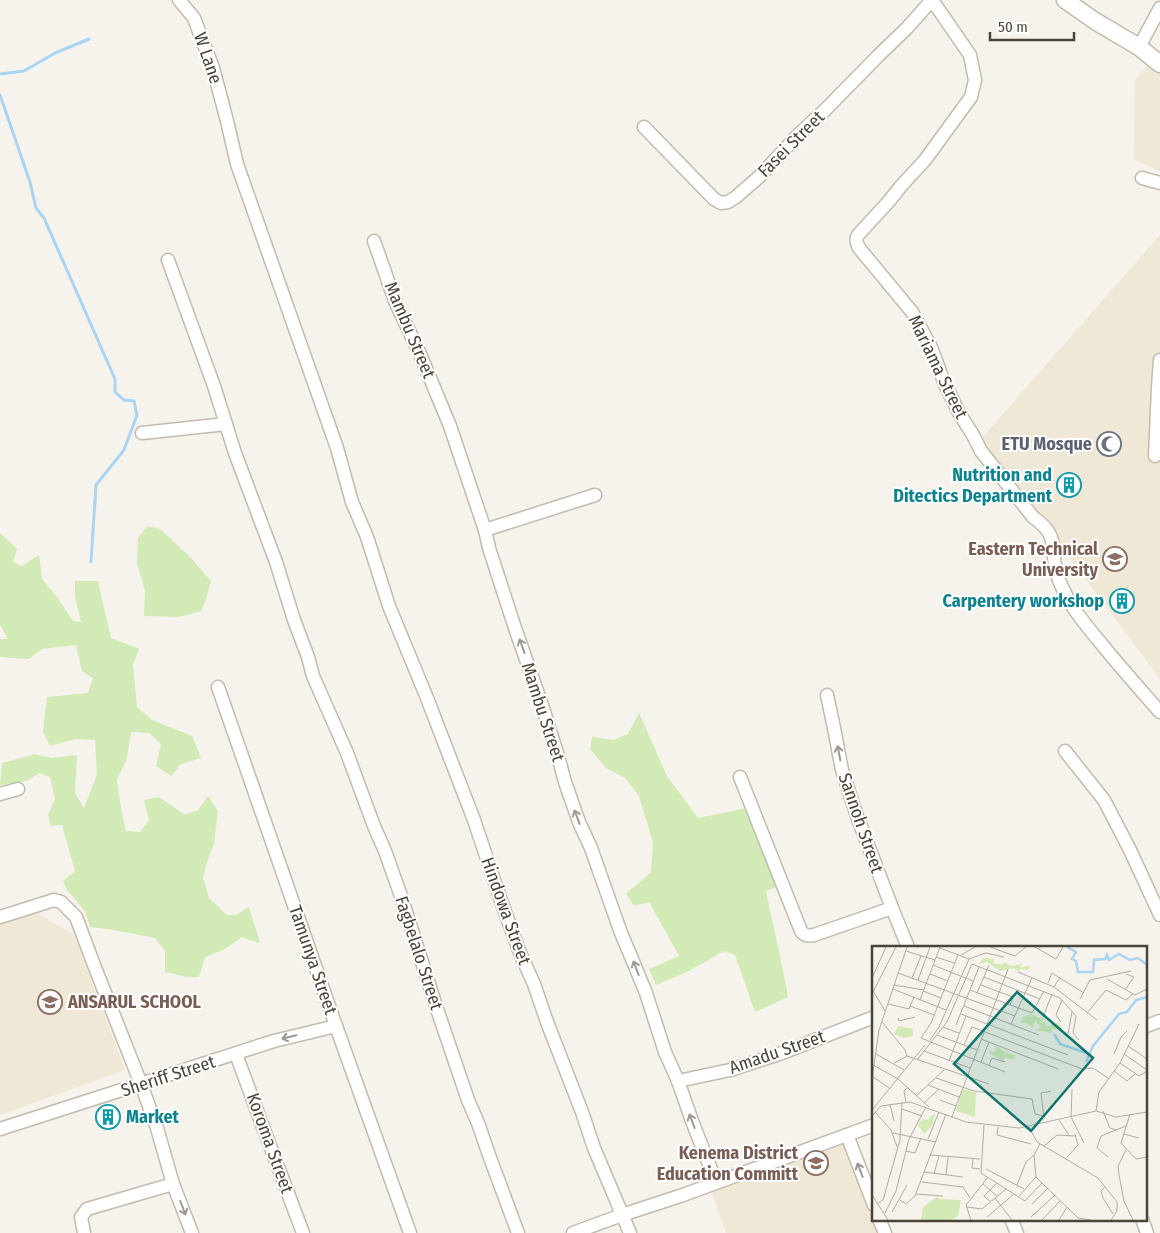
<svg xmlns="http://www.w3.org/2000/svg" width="1160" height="1233" viewBox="0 0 1160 1233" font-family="'Fira Sans Condensed',sans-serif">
<rect width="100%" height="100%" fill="#f6f3ec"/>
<!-- education -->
<g fill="#efe8d6">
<polygon points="1156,54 1160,59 1160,171 1134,160 1135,81"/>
<polygon points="1160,235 1160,679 981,439"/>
<polygon points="31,909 74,935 125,1070 0,1115 0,920"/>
<polygon points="845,1138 880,1233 726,1233 710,1187"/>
</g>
<!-- green -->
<g fill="#d2eab5">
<polygon points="147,526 160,529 190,557 211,581 206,599 201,611 178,617 144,616 145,591 137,563 138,538"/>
<polygon points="0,533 17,549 13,562 21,566 39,555 42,579 57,597 73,621 81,622 75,597 75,581 98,581 111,638 139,649 133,664 137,707 152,720 192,736 201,758 181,764 171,776 156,766 161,744 149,733 131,732 127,758 117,780 121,808 126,831 140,832 149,820 144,800 159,797 185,815 198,810 208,796 218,811 214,844 208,859 203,878 209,898 227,915 236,915 249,907 260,943 242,937 225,949 205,957 199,977 186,977 165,972 165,951 155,938 114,930 90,927 85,911 67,890 63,881 75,871 62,825 51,826 48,815 55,799 50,777 39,773 27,781 0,785 2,763 35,754 51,758 77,755 75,793 84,808 97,775 95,740 75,739 50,746 43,732 47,697 88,693 93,678 82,671 76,645 42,649 29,659 0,657 0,639 8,639 0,625"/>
<path d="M639 713 667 776 698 818 747 808 779 886 766 891C773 927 782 961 788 997L755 1012 735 955 724 951 687 972 656 985 649 969 679 956 649 902 634 906 626 894 651 872 653 842 639 796 625 778 606 768 590 749 592 737 614 740 628 734Z"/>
</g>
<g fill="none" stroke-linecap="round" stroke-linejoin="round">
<!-- stream -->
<g stroke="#a9d4f2" stroke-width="3">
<polyline points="0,74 24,71 55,53 89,39"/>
<polyline points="0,95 30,182 36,208 44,218 115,379 115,392 124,400 134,401 137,415 124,450 96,485 91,562"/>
</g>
<defs>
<g id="minor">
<polyline points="179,0 194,18 213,68 227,121 237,164 337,448 352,502 367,537 389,606 427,698 474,820 499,895 520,953 534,984 547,1022 582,1112 594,1148 630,1233"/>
<path d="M932 0 970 55 975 80 971 97 925 160 901 186 890 200 858 235C855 240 857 243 859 248L912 312 931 347 944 382 959 413 973 435 981 451 1033 517C1061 537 1049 547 1057 574 1059 582 1063 589 1066 595 1074 611 1088 628 1100 642 1119 666 1140 689 1160 712"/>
<polyline points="1139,47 1160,8"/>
<polyline points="644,127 714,199 721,203 728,202 736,197 760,176 797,136 826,109 879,55 907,28 932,0"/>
<polyline points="1142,178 1160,183"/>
<polyline points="374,241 395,301 420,354 450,426 485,530 489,548 515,628 542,705 558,756 565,782 579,822 591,848 621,933 632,959 646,993 665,1052 678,1081 692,1121 716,1182"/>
<polyline points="168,260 214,386 235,453 276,562 294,620 308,657 313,676 347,753 374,826 385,851 401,896 436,1006 468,1100 478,1123 489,1155 518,1233"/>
<polyline points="142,433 226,424"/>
<polyline points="1155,456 1158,388 1160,360"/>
<polyline points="485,530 595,495"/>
<polyline points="218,687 336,1026 410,1233"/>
<polyline points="827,695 834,728 842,770 857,816 892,908 908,947"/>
<polyline points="1065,751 1104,800 1130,850 1160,915"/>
<path d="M740 777 801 931C805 936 808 936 814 935L892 908"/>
<polyline points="0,794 18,789"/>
<polyline points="0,917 54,900 61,902 76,917 94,965 141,1084 157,1128 173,1184 192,1233"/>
<polyline points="1146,1026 1160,1021"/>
<polyline points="236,1054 260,1119 303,1233"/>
<polyline points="678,1081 730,1070 782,1053 874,1017"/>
<polyline points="0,1129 274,1041 336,1026"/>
<polyline points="847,1135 874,1205"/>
<polyline points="879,1219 885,1233"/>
<polyline points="1011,1219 1017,1233"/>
<polyline points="1142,1219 1147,1233"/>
<polyline points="84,1233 81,1217 87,1209 173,1184"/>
<polyline points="573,1233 622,1215 683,1195 874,1125"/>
</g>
<polyline id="tertiary" points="1065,0 1095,21 1139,47 1160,64"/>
</defs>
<!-- minor casing -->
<use href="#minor" stroke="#c2bbae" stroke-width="15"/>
<!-- tertiary casing -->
<use href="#tertiary" stroke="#c2bbae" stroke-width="19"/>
<!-- minor -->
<use href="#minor" stroke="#fff" stroke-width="12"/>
<!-- tertiary -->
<use href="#tertiary" stroke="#fff" stroke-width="16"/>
</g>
<!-- one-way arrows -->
<defs><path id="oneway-shaft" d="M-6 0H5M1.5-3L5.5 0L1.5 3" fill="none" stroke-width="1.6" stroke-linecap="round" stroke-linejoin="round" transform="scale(1.25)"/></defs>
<g stroke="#9c9892">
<use href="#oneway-shaft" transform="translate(522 646) rotate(-110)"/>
<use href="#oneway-shaft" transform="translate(839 753) rotate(-100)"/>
<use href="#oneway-shaft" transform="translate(577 817) rotate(-111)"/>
<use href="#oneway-shaft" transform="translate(636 968) rotate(-111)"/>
<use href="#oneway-shaft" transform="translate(289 1037) rotate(167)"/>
<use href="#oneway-shaft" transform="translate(692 1121) rotate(-111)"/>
<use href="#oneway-shaft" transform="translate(860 1170) rotate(-111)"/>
<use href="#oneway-shaft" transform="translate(183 1208) rotate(69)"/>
</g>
<!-- icons -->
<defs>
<symbol id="mosque-ring" viewBox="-11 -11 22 22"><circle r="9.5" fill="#fff" stroke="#6b7280" stroke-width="1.5"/><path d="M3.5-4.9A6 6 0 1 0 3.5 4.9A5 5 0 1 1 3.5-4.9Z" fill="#6b7280"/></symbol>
<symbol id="building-ring" viewBox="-11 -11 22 22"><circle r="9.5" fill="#fff" stroke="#0f9aa8" stroke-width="1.5"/><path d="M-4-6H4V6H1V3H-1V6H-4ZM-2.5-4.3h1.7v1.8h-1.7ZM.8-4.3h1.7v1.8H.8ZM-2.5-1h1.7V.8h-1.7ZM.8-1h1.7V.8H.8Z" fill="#0f9aa8"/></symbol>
<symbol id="university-ring" viewBox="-11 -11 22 22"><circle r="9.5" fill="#fff" stroke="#8d6e63" stroke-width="1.5"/><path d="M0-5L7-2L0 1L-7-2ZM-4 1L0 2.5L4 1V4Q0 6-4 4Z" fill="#8d6e63"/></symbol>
<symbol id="school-ring" viewBox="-11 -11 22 22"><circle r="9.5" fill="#fff" stroke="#8d6e63" stroke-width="1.5"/><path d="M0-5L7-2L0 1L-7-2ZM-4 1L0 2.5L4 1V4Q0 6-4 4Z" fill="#8d6e63"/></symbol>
</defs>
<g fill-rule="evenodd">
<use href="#mosque-ring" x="1095" y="430" width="28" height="28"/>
<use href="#building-ring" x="1055" y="471" width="28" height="28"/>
<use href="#university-ring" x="1101" y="545" width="28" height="28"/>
<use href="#building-ring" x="1108" y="587" width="28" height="28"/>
<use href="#school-ring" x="36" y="988" width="28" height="28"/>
<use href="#building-ring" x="94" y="1103" width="28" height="28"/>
<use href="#school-ring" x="802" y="1149" width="28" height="28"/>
</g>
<g text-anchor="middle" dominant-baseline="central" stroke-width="4" stroke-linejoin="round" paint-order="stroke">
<!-- street labels -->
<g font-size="18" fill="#4b4439" stroke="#fff">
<text transform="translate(208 58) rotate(71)">W Lane</text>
<text transform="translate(791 144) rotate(-45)">Fasei Street</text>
<text transform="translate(410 330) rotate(67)">Mambu Street</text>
<text transform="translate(938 367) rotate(64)">Mariama Street</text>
<text transform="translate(543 712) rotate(72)">Mambu Street</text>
<text transform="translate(861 823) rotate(71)">Sannoh Street</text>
<text transform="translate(506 911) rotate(70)">Hindowa Street</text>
<text transform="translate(419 953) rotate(72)">Fagbelalo Street</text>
<text transform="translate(313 960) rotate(71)">Tamunya Street</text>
<text transform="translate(777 1052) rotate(-19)">Amadu Street</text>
<text transform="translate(168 1076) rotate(-18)">Sheriff Street</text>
<text transform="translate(270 1143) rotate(70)">Koroma Street</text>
</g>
<!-- worship labels -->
<g font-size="18" font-weight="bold" fill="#5b616d" stroke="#fff" text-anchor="end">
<text x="1092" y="444">ETU Mosque</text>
</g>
<!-- culture labels -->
<g font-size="18" font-weight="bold" fill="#0d838f" stroke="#fff" text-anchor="end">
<text x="1052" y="475">Nutrition and<tspan x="1052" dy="21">Ditectics Department</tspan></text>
<text x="1104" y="601">Carpentery workshop</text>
<text x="126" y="1117" text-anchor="start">Market</text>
</g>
<!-- education labels -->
<g font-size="18" font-weight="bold" fill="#785e54" stroke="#fff" text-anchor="end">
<text x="1098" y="549">Eastern Technical<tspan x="1098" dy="21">University</tspan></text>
<text x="68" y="1002" text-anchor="start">ANSARUL SCHOOL</text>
<text x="798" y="1153">Kenema District<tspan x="798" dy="21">Education Committ</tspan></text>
</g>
</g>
<!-- overview -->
<g transform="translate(872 946)">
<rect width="275" height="275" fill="#f6f3ec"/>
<path d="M111 12 122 13 121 17 130 19 133 16 139 20 150 18 148 22 158 19 156 24 148 23 147 26 142 22 128 25 115 16 107 18ZM159 68 170 73 173 70 170 76 167 74 170 78 173 75 174 81 187 76 190 83H179L180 87 163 84 169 81 163 75 161 82 154 77H149L151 71ZM26 80 41 83V90L32 92 22 88ZM125 100 134 107 143 109 142 114 133 111 131 115 117 107V105L123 106ZM91 143 104 147 103 171 84 165ZM63 167 61 178 52 188 46 179 50 173 55 174ZM66 250V253L89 254 86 270 79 274H49L51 261Z" fill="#d2eab5"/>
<path fill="none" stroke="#a9d4f2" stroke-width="2.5" d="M195 1 204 6 200 13 204 15 206 26H221L222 14 233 13 235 9 237 14 247 8 258 14 266 12 275 19M182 88 188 98 217 108M214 116 221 100 247 68 255 66 264 54 275 51"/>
<path fill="none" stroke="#b2ada4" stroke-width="1" d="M118 1 143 10 154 1M163 1 184 13 191 1M68 2 97 13M34 5 63 14M86 9 59 77 49 92 133 126M89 9 103 1M64 11 82 17M61 19 101 35M146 26 182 41 188 31M26 27 143 70M58 28 76 35M112 31 168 53M0 32 14 1M40 32 49 10M235 33 263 49 275 43M46 34 58 1M176 37 180 27 212 47M22 39 52 44M109 39 141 51 138 59M182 41 225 74M0 43 13 65M21 43 74 64M98 44 160 67 172 45M253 44 262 31 254 28M51 45 69 52M1 46 24 1M105 47 117 19M208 53 218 34 259 25M48 54 68 1M16 58 37 63 42 51M38 60 62 69M92 60 167 89M215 67 234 44 254 54 261 48M89 68 196 109M171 71 180 48M26 72 27 75 43 71M10 76 33 104 35 110M189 76 184 69 190 54M139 78 160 32M84 79 107 21M71 81 87 87M196 88 200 66M65 89 105 104M109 93 186 123M58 94 67 81 97 13 114 7 132 11M92 99 100 81 210 123 221 122 236 132M256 100 275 113M52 105 98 122M4 108 32 124M242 108 249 91 255 85M252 108 275 124M45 114 75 76 100 18 188 52 204 70 201 87 207 94M77 115 94 70M109 116 117 96M22 117 35 110 117 138M248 117 267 130 275 125M1 119 26 133 57 161M117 119 120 112 133 116M242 125 255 135 263 128M0 130 17 142M64 132 102 145 160 153 163 168 171 170M0 133 7 84 35 1M56 139 87 151M200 143 199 171 212 197M44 150 72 124M68 154 84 160M34 156 32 145 35 142M52 157 67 143M18 158 22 175M130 160 146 175 148 174M30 163 50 170M0 164 53 99M224 165 227 146 248 117 267 78M231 165 238 182 245 184M3 166 19 184 25 201M258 168 249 197 264 213 275 211M0 170 9 160 38 156 94 176 147 182 224 165 244 171 275 166M80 171 136 23M172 172 169 147 179 145M187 174 197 189M112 179 109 227 153 255 170 237M126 181 125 189 159 198M157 181 165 196 226 232 245 256V265L239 274M21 187 64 196M252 188 267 192M56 193 67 166M172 200 185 189 204 190M254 204 246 220 247 229 252 255 261 274M34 205 43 207 49 192M58 209 108 213M195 211 206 199 203 188M236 211 225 202 229 190 254 180M101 213 100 222 108 223M114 223 152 243M52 226 91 231M62 228 67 210M74 229 76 211M164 231 206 272 219 274M164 231 162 209 168 198M50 236 91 241 98 252M111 238 125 250M145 239 154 216 162 209M233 241 229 245 231 252 241 268M44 248 71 250M0 249 16 274M147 250 164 231M123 252 140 274M28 254 34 258 43 250 74 168M118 255 112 250 125 237M6 257 11 254 28 194 30 156M160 258 176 242M95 261 110 263M110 263 134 243M20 266 35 239M13 267 24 245 37 193 54 161M115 271 142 248M159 271 183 249M99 274 94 259 116 231M170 274 188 255M187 274 195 261"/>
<path fill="#0f766e" fill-opacity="0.15" stroke="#0f766e" stroke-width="2.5" d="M145 46 221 112 159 185 82 118Z"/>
<rect width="275" height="275" fill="none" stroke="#4b4439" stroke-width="2.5"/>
</g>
<!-- scale -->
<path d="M990 32v8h84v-8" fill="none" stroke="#4b4439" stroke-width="2.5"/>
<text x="998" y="32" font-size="15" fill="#4b4439" stroke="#ffffff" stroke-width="4" paint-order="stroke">50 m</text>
</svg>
